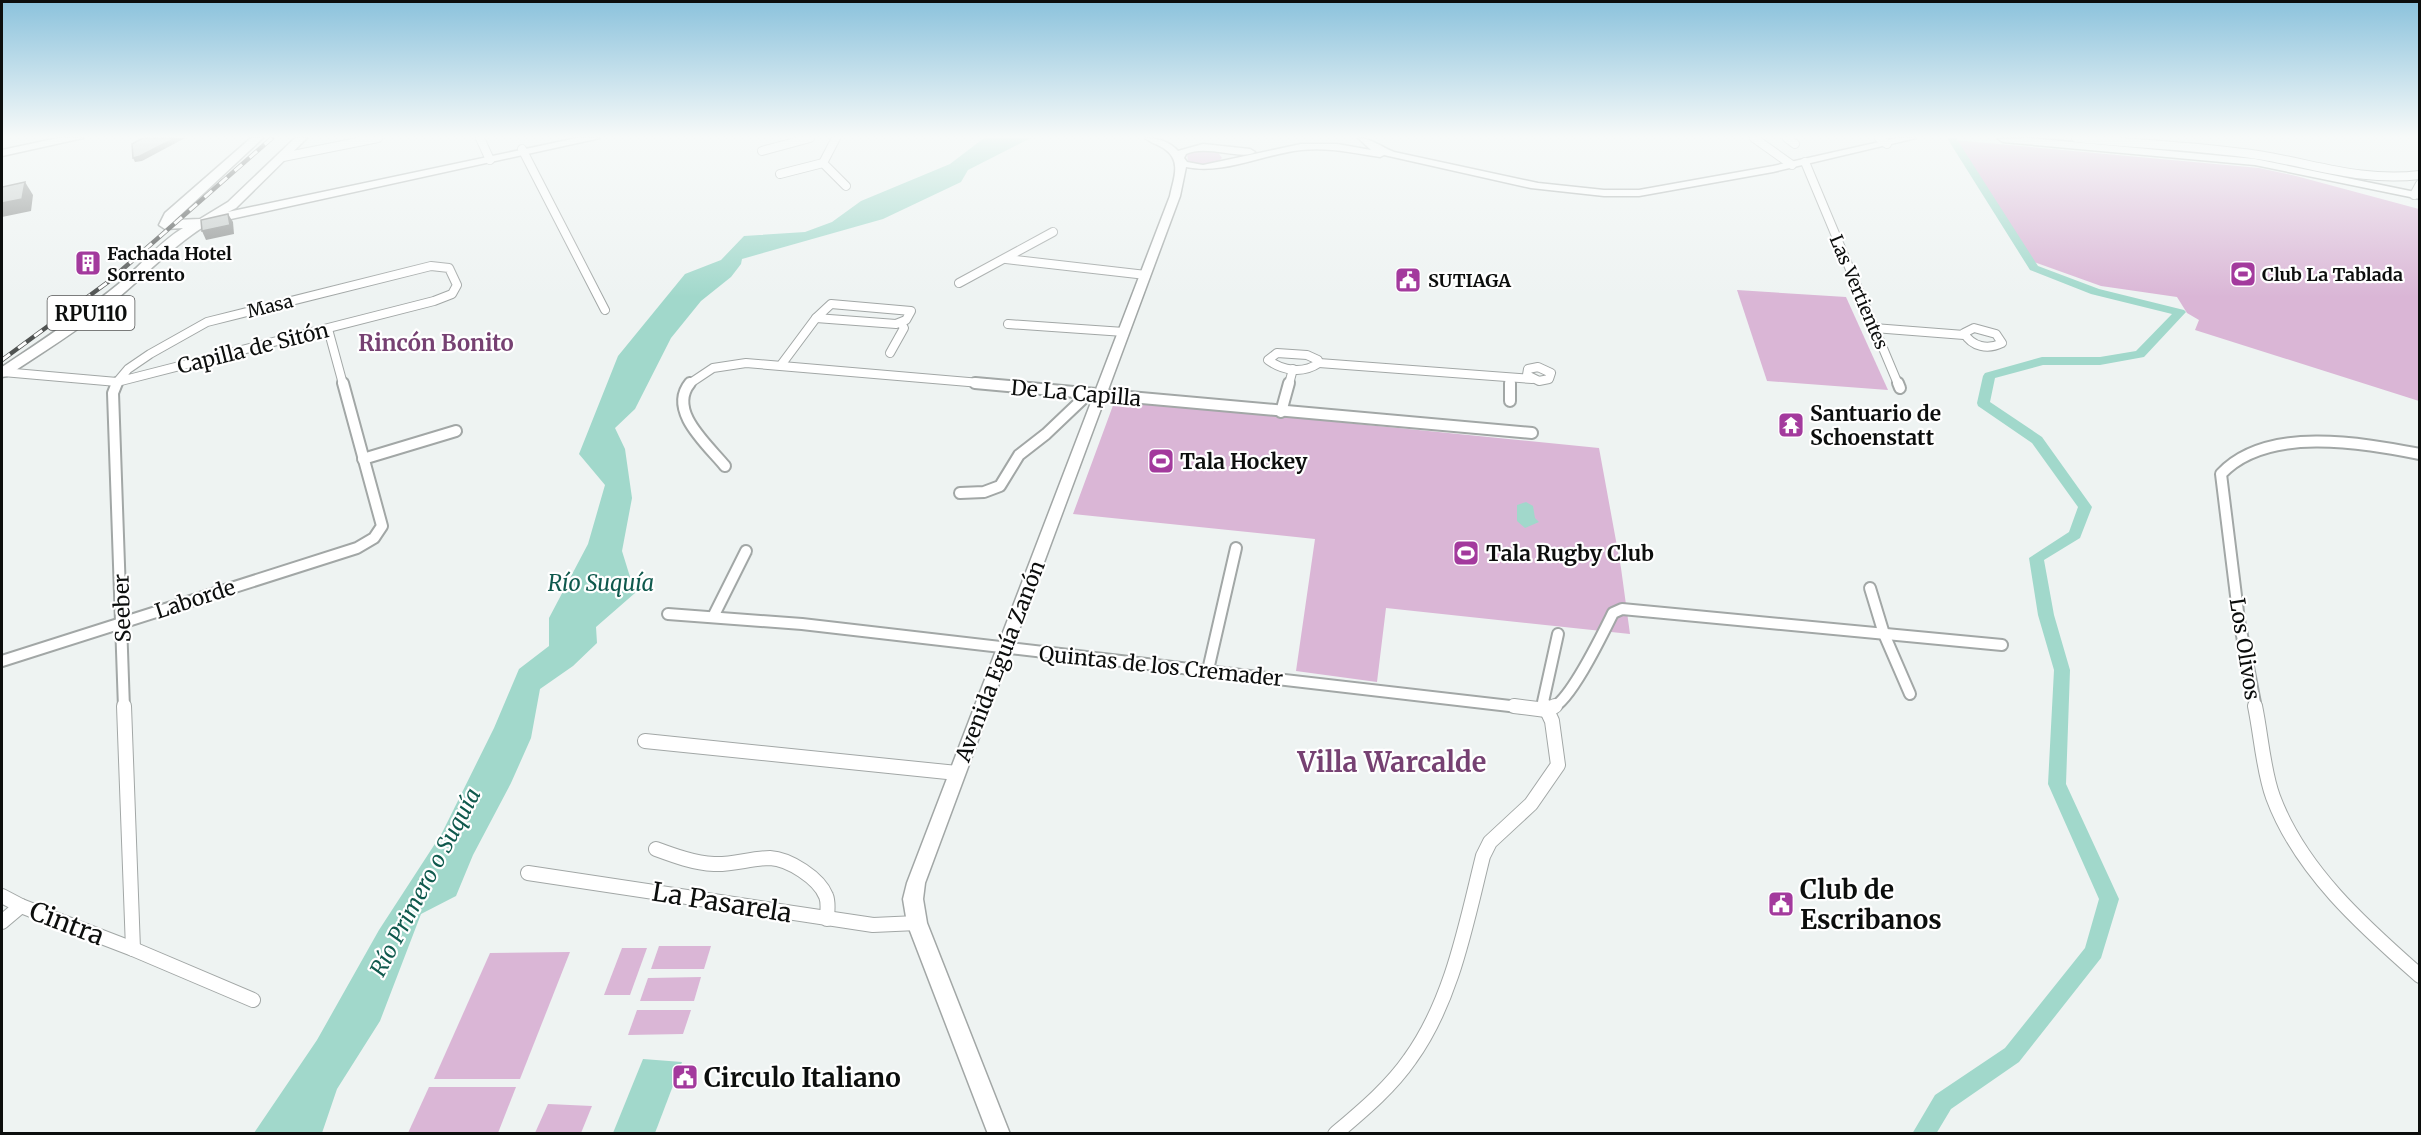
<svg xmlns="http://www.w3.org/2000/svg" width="2421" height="1135" viewBox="0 0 2421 1135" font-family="Merriweather,serif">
<rect width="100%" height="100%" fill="#eef3f2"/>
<!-- green -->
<g fill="#dab6d6">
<polygon points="1954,140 2259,168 2296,176 2419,209 2419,401 2195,330 2199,320 2187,313 2177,297 2101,286 2034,262"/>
<path d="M1197 150 1217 151 1222 158C1213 167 1199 166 1188 161L1187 154Z"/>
<polygon points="1737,290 1846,297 1888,390 1767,381"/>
<polygon points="1115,400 1599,448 1621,568 1630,634 1386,608 1377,682 1296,671 1315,539 1073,514"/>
<polygon points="659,946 711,946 704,969 651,969"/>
<polygon points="622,948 647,948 630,995 604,995"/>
<polygon points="570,952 520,1079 434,1079 490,953"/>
<polygon points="701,977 694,1001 640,1001 648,978"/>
<polygon points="637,1010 691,1010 683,1034 628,1035"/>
<polygon points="429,1087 516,1087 498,1133 408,1133"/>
<polygon points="548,1104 592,1106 581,1133 535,1133"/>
</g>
<!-- water -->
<g fill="#a1d8cb">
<polygon points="984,138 1031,138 968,170 961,182 883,219 742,259 741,264 731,277 701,301 671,338 635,409 615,428 625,449 632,498 622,551 635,593 596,627 597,643 573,666 540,689 531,738 511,783 473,855 456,896 421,914 380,1021 337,1089 322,1133 254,1133 317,1040 379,930 442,833 494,728 519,669 549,646 549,618 588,544 605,485 579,454 618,356 685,274 721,260 744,236 805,232 832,222 861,201 950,164"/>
<polygon points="1526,502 1533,506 1535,518 1539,522 1525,528 1517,521 1517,505"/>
<polygon points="643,1059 682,1062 655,1133 613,1133"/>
</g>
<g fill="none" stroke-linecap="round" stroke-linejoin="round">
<!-- canal -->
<polygon fill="#a1d8cb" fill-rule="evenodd" points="1947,138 1956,138 2038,266 2099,289 2184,310 2186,312 2144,357 2100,365 2043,365 1995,378 1990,402 2042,437 2092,507 2080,538 2044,560 2054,615 2070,670 2066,784 2119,899 2101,958 2019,1062 1951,1109 1936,1134 1912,1134 1935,1095 2005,1048 2085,948 2099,899 2048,784 2054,670 2038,615 2029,558 2069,532 2078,507 2032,443 1978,406 1977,403 1983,376 1985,373 2042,357 2100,357 2136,351 2172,314 2091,294 2030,270"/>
<defs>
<g id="street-far2">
<polyline points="480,138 490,160"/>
<polyline points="836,138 823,163 846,186"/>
<polyline points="1754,138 1792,165"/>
<polyline points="1787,138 1795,144"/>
<polyline points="1879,138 1887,144"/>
<path d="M2076 138C2136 144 2198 146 2258 155 2315 164 2361 182 2420 175"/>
<polyline points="522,149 605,310"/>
<polyline points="762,151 810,138"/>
<polyline points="283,157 378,138"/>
<polyline points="1805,162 1898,384"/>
<polyline points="780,174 823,163"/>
<polyline points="2414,195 2420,184"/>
<polyline points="1006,259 1146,275"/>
<polygon points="431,266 449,268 457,285 452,294 434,301 117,382 128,369 150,354 207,322"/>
<polyline points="959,283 1053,232"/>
<polygon points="831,304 911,311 906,320 896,324 816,318"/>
<polyline points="1008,324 1124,332"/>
<polyline points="1874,328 1964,335"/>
<path d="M1974 328 1996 334 2002 343C1988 350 1972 347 1964 333Z"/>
<polyline points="328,329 343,384"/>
<polyline points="890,353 904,328 901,323"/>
<path d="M1277 353 1307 355 1318 360 1319 363C1303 374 1283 371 1268 360Z"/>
<polyline points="1319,363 1532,379"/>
<polyline points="781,365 816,318"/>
<polygon points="1538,367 1551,373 1549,379 1539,381 1527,375 1528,369"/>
<polyline points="3,372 117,382"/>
<polyline points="1510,379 1510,384"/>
<polyline points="116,384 117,382"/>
<polyline points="689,384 713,368 746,363 992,384"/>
<polyline points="1289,384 1293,369"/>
</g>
<g id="street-far1">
<polyline points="117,383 113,393 124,708"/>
<path d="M690 383C667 411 708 445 725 466"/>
<polyline points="975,383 1532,433"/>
<polyline points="1510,383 1510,401"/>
<polyline points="1898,383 1900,388"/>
<polyline points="1281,412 1289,383"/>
<polyline points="363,459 456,431"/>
<polyline points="960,493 984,492 1000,486 1019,455 1046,434 1087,395"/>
<polyline points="1870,588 1884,634 1910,694"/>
<polyline points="668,614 802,624 1527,708"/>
<polyline points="713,617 746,551"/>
<polyline points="2,661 357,548 374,538 382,526 343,383"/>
<polyline points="1208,670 1236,548"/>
<polyline points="1546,708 1543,702 1558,634"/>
<path d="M1552 708C1571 700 1603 633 1613 613L1622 609 2002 645"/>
<path d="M2256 708 2239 620 2221 474C2267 425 2362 443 2420 454"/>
</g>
<g id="street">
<polyline points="124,706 133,949"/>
<polyline points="1514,706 1546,710 1555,706"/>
<path d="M2255 706C2261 734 2263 770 2273 797 2300 870 2363 926 2420 976"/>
<polyline points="645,741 957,773"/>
<path d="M656 849C675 856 694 863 714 864 733 865 751 858 770 858 789 859 819 878 826 896 829 903 827 912 827 919"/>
<polyline points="528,873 873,925 917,923"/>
<polyline points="2,896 21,906 133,949 253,1000"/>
<polyline points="2,922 21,906"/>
<path d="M1335 1134C1362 1111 1390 1088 1410 1059 1452 1001 1466 924 1483 856L1490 842 1531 804 1558 765 1552 721 1545 706"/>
</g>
<g id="secondary">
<path d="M1145 138C1157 138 1169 141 1178 151L1203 144 1250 149 1255 152C1242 161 1207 144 1186 154L1184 158 1187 162 1203 165 1301 144H1337L1371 150 1358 138C1371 138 1381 147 1394 152L1538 183 1604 190H1639L1773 166 1897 138H1916L1773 172 1639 196H1604L1531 188 1384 155 1380 157C1354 153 1328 147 1301 150 1263 154 1224 175 1186 167L1180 196 925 883 923 899 927 923 1010 1134H988L907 923 903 899 907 883 1170 196C1173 180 1182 162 1166 150 1160 145 1151 143 1145 138Z"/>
<polygon points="2029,138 2255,159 2420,193 2420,199 2255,165 2003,142 1998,139"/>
</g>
<g id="primary">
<polygon points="58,138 83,138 2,156 2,150"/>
<path d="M251 138H263L175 220 200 219 228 202 295 138H307L236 208 228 212 577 138H600L208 224C172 246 145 276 112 303 79 330 43 352 7 376L2 377V367C43 340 83 313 121 282 142 264 160 242 183 228L165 229 159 225 165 213Z"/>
</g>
</defs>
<!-- street-far2 casing -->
<use href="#street-far2" stroke="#a2a7a6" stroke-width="10"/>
<!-- street-far1 casing -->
<use href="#street-far1" stroke="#a2a7a6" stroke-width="14"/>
<!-- street casing -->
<use href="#street" stroke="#a2a7a6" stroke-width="16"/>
<!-- secondary casing -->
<use href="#secondary" stroke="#a2a7a6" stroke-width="3"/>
<!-- primary casing -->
<use href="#primary" stroke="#a2a7a6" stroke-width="3"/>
<!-- street-far2 -->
<use href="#street-far2" stroke="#fff" stroke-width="8"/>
<!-- street-far1 -->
<use href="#street-far1" stroke="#fff" stroke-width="10"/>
<!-- street -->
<use href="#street" stroke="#fff" stroke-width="14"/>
<!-- secondary -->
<use href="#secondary" fill="#fff" fill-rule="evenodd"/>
<!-- primary -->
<use href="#primary" fill="#fff" fill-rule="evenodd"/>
<defs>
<polyline id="rail" points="2,360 108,282 272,138"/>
</defs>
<!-- rail casing -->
<use href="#rail" stroke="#505352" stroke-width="4.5"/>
<!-- rail -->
<use href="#rail" stroke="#fff" stroke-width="3" stroke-dasharray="10" stroke-linecap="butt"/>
</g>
<!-- shaded-wall -->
<g fill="#8b8e8d">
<polygon points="175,138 185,138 142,161 135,162 133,158"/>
<polygon points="25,182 33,195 31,211 2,217 2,203"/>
<polygon points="228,214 233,222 234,234 206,240 202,231"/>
</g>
<!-- building -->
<g fill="#c6cbca" stroke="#8b8e8d" stroke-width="1.5">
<polygon points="143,138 175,138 140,156 133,158 132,144"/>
<polygon points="25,182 22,199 2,203 2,187"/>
<polygon points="228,214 230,225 202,231 201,220"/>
</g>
<!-- sky -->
<linearGradient id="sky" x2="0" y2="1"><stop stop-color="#8bc2dc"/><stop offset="0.46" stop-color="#f7faf9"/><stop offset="1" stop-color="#f7faf9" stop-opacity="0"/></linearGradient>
<rect width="2421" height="297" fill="url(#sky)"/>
<!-- icons -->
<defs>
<symbol id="building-square" viewBox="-11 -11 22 22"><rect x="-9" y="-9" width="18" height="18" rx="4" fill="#a33a9d" stroke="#fff"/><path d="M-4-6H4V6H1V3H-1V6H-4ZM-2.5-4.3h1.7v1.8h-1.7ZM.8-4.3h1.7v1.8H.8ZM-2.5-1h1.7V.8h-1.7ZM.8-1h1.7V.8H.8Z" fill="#fff"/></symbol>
<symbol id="stadium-square" viewBox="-11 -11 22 22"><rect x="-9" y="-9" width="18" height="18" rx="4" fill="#a33a9d" stroke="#fff"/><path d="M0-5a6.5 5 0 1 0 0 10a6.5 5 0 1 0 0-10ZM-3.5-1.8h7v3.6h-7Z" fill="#fff"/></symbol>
<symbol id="civic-square" viewBox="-11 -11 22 22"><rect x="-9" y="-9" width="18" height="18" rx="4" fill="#a33a9d" stroke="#fff"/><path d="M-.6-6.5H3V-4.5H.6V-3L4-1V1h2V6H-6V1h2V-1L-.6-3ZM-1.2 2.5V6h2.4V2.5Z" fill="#fff"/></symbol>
<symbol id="temple-square" viewBox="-11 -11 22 22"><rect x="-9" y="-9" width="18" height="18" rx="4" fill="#a33a9d" stroke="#fff"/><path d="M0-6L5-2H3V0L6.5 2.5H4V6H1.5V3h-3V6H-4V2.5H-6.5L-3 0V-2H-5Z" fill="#fff"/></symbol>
</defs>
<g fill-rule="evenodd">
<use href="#building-square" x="73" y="248" width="30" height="30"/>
<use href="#stadium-square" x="2228" y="259" width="30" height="30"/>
<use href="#civic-square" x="1393" y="265" width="30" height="30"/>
<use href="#temple-square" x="1776" y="410" width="30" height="30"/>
<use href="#stadium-square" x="1146" y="446" width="30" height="30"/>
<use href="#stadium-square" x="1451" y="538" width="30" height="30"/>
<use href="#civic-square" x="1766" y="889" width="30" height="30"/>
<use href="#civic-square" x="670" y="1062" width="30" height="30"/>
</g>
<g text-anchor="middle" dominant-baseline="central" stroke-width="4.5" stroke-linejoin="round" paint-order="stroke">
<!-- far-poi labels -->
<g font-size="18" font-weight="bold" fill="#0c0e0d" stroke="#fff" text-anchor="start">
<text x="107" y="253">Fachada Hotel<tspan x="107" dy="21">Sorrento</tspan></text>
<text x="2262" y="274">Club La Tablada</text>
<text x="1428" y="280">SUTIAGA</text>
</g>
<!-- far-street labels -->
<g font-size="18" fill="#0c0e0d" stroke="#fff">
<text transform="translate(1859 292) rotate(67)">Las Vertientes</text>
<text transform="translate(270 306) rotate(-14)">Masa</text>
</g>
<!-- shield labels -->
<rect fill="#fff" stroke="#555656" stroke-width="1.5" x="47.5" y="296" width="87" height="34" rx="4.5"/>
<g font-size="20" font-weight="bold" fill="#0c0e0d">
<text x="91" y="313">RPU110</text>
</g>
<!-- street labels -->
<g font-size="21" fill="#0c0e0d" stroke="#fff">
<text transform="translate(253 348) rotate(-14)">Capilla de Sitón</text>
<text transform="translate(1076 393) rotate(5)">De La Capilla</text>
<text transform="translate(195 599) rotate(-18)">Laborde</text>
<text transform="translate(122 608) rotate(-92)">Seeber</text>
<text transform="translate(2245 649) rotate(81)">Los Olivos</text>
<text transform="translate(1000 661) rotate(-69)">Avenida Eguía Zanón</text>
<text transform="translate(1161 666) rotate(6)">Quintas de los Cremader</text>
</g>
<!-- poi labels -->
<g font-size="21" font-weight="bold" fill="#0c0e0d" stroke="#fff" text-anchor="start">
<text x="1810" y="413">Santuario de<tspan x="1810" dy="24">Schoenstatt</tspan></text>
<text x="1180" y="461">Tala Hockey</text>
<text x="1486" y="553">Tala Rugby Club</text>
</g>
<!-- neighbourhood labels -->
<g font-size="22" font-weight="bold" fill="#764172" stroke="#fff">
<text x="436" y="343">Rincón Bonito</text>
</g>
<!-- water labels -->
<g font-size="22" font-style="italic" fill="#0f594d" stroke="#fff">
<text x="601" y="583">Río Suquía</text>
<text transform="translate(425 882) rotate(-62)">Río Primero o Suquía</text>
</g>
<!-- near-poi labels -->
<g font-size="26" font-weight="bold" fill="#0c0e0d" stroke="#fff" text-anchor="start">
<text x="1800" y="889">Club de<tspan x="1800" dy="30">Escribanos</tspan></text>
<text x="704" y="1077">Circulo Italiano</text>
</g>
<!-- near-street labels -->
<g font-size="26" fill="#0c0e0d" stroke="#fff">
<text transform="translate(722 902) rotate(9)">La Pasarela</text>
<text transform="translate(67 923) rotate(21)">Cintra</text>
</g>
<!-- district labels -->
<g font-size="27" font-weight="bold" fill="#764172" stroke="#fff">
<text x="1392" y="762">Villa Warcalde</text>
</g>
</g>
<!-- border -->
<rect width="2421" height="1135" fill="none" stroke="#0c0e0d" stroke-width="6"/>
</svg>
